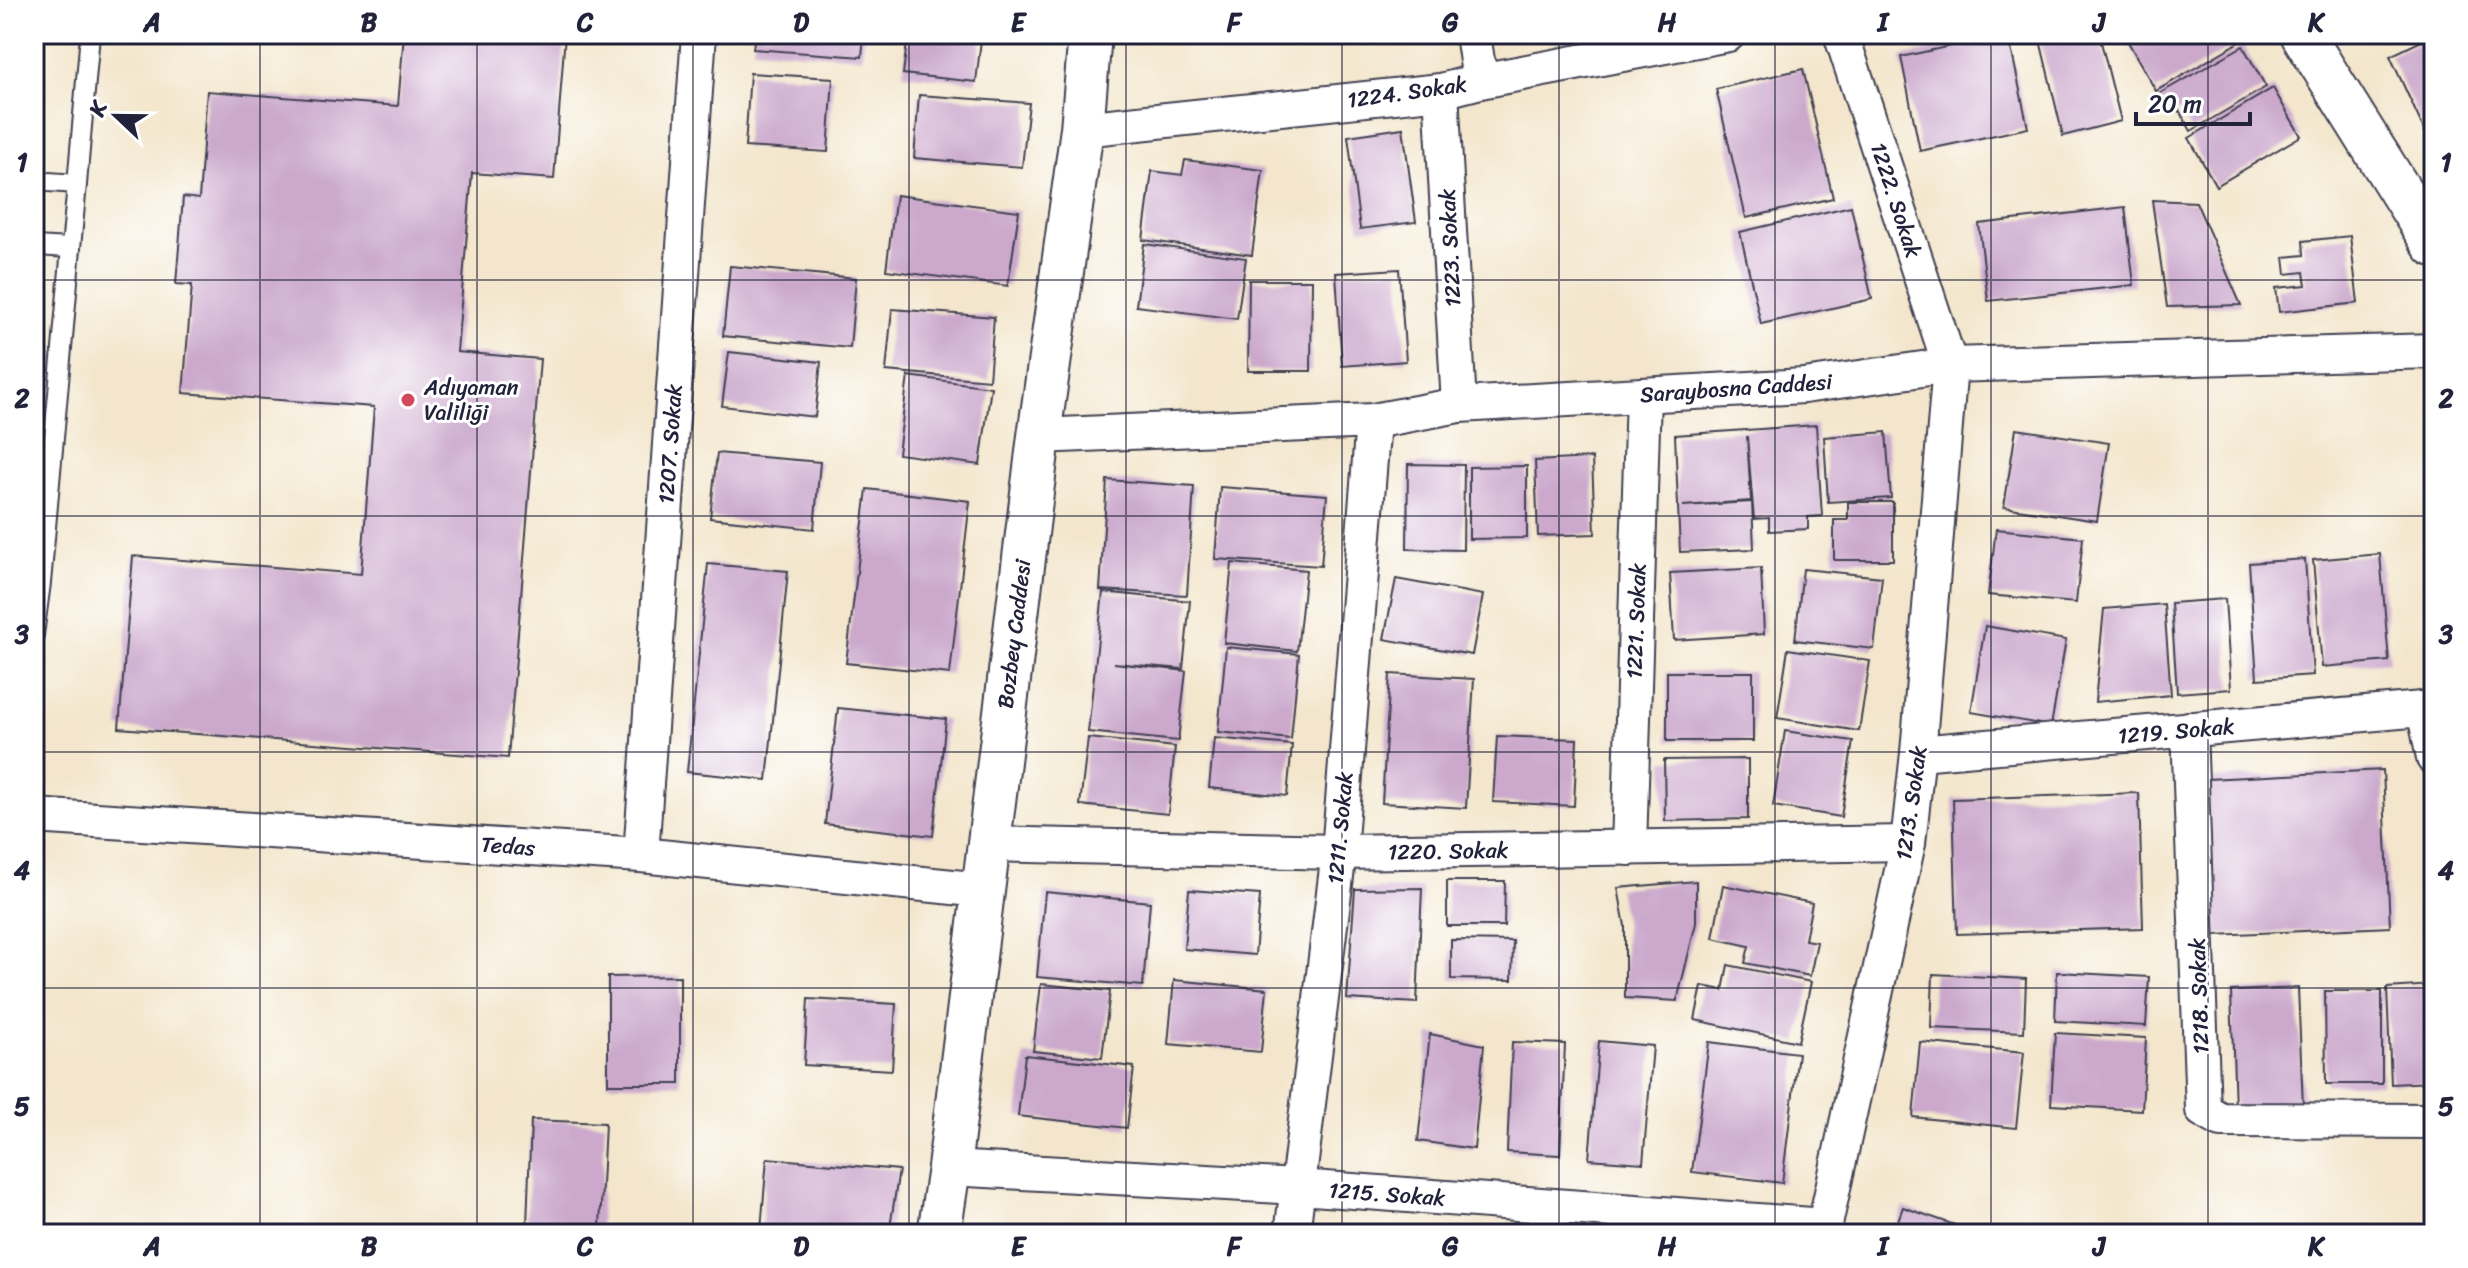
<svg xmlns="http://www.w3.org/2000/svg" width="2468" height="1268" viewBox="0 0 2468 1268" font-family="Sriracha,sans-serif">
<rect width="100%" height="100%" fill="#fff"/>
<filter id="ink" filterUnits="userSpaceOnUse"><feTurbulence type="fractalNoise" baseFrequency=".0125" numOctaves="2"/><feDisplacementMap in="SourceGraphic" scale="16" xChannelSelector="R" yChannelSelector="G"/><feConvolveMatrix kernelMatrix="1 2 1 2 8 2 1 2 1" color-interpolation-filters="sRGB"/></filter>
<filter id="wash" filterUnits="userSpaceOnUse"><feTurbulence type="fractalNoise" baseFrequency=".006" numOctaves="4" result="noise"/><feDisplacementMap in="SourceGraphic" scale="32" xChannelSelector="R" yChannelSelector="G"/><feGaussianBlur stdDeviation="1.8" result="paint"/><feColorMatrix in="noise" values="0 0 0 0 0 0 0 0 0 0 0 0 0 0 0 0 0 1.4 0 .05"/><feComposite in="paint" operator="in"/></filter>
<g filter="url(#wash)">
<rect width="100%" height="100%" fill="#f3e6cc"/>
<g id="blocks">
<!-- building -->
<g fill="#cba8cc">
<polygon points="404,34 565,34 554,179 472,173 457,352 540,359 508,758 119,728 133,556 361,574 374,407 183,393 192,285 176,284 183,197 199,199 207,91 398,106"/>
<polygon points="755,34 864,34 862,57 753,49"/>
<polygon points="908,34 981,40 976,82 903,74"/>
<polygon points="2005,34 2008,34 2028,128 1920,151 1901,57"/>
<polygon points="2046,34 2099,34 2121,121 2063,136 2039,36"/>
<polygon points="2136,34 2237,34 2241,41 2156,91 2127,40"/>
<polygon points="2434,35 2434,144 2431,145 2390,56"/>
<polygon points="2243,46 2266,87 2191,131 2179,110 2169,115 2157,95"/>
<polygon points="1803,69 1833,198 1746,218 1716,89"/>
<polygon points="750,73 833,78 828,152 745,147"/>
<polygon points="2273,88 2301,136 2216,186 2189,138"/>
<polygon points="919,95 1029,103 1022,167 914,158"/>
<polygon points="1403,128 1416,222 1360,229 1348,136"/>
<polygon points="1185,160 1263,170 1252,255 1143,240 1152,171 1182,175"/>
<polygon points="896,195 1019,211 1008,286 886,270"/>
<polygon points="2152,200 2196,202 2241,305 2167,307"/>
<polygon points="1851,206 1872,299 1761,324 1740,232"/>
<polygon points="2125,207 2134,285 1988,301 1979,224"/>
<polygon points="2350,236 2358,303 2279,312 2276,288 2306,285 2304,272 2286,274 2284,257 2304,255 2303,241"/>
<polygon points="1144,244 1246,258 1237,319 1136,306"/>
<polygon points="730,266 856,278 850,348 723,336"/>
<polygon points="1399,269 1406,361 1342,366 1336,273"/>
<polygon points="1249,280 1312,280 1311,371 1248,371"/>
<polygon points="892,309 994,317 989,380 886,371"/>
<polygon points="729,352 821,362 815,417 722,406"/>
<polygon points="908,376 991,387 980,465 898,454"/>
<polygon points="1816,425 1822,516 1808,517 1808,529 1769,531 1769,518 1754,519 1747,436 1751,501 1683,506 1752,502 1754,549 1680,552 1675,435"/>
<polygon points="2016,429 2109,443 2097,521 2004,507"/>
<polygon points="1886,432 1891,498 1828,502 1824,437"/>
<polygon points="717,453 820,462 814,529 710,518"/>
<polygon points="1592,458 1595,534 1538,536 1535,461"/>
<polygon points="1408,464 1464,465 1463,550 1407,549"/>
<polygon points="1527,466 1527,538 1469,539 1469,467"/>
<polygon points="1107,480 1194,486 1187,595 1100,590"/>
<polygon points="1220,487 1327,495 1321,566 1215,559"/>
<polygon points="867,489 970,501 950,674 846,663"/>
<polygon points="1848,502 1893,502 1893,560 1834,560 1834,520 1848,520"/>
<polygon points="1996,529 2083,538 2076,603 1988,595"/>
<polygon points="2380,554 2389,661 2322,667 2313,560"/>
<polygon points="2305,559 2313,675 2257,679 2249,563"/>
<polygon points="1232,563 1306,570 1297,651 1224,643"/>
<polygon points="708,564 788,571 767,780 687,772"/>
<polygon points="1761,568 1764,634 1674,640 1670,573"/>
<polygon points="1803,569 1882,577 1874,649 1795,640"/>
<polygon points="1396,579 1483,595 1472,655 1384,639"/>
<polygon points="1103,592 1190,601 1183,669 1114,663 1186,671 1178,741 1088,732"/>
<polygon points="2225,599 2231,689 2177,693 2171,603"/>
<polygon points="2164,604 2171,695 2095,702 2104,609"/>
<polygon points="1985,626 2066,640 2051,726 1971,712"/>
<polygon points="1226,647 1299,654 1291,739 1218,732"/>
<polygon points="1788,649 1870,661 1859,731 1777,718"/>
<rect x="1667" y="672" width="86" height="69"/>
<polygon points="1390,674 1474,679 1466,808 1382,803"/>
<polygon points="838,708 946,719 933,836 825,824"/>
<polygon points="1785,731 1853,741 1841,817 1773,806"/>
<polygon points="1497,736 1577,739 1574,806 1493,802"/>
<polygon points="1088,738 1175,747 1168,814 1080,805"/>
<polygon points="1214,738 1292,745 1287,796 1209,788"/>
<polygon points="1748,759 1748,819 1665,821 1664,760"/>
<polygon points="2383,770 2390,927 2214,935 2207,779"/>
<polygon points="2139,793 2143,928 1957,934 1953,799"/>
<polygon points="1447,881 1505,881 1504,926 1447,926"/>
<polygon points="1696,881 1696,923 1677,1001 1625,998 1625,926 1618,888"/>
<polygon points="1723,885 1812,903 1805,940 1817,942 1810,976 1745,963 1749,946 1713,938"/>
<polygon points="1422,888 1417,1003 1347,999 1355,889"/>
<polygon points="1189,890 1260,895 1255,955 1184,949"/>
<polygon points="1045,892 1150,902 1143,986 1037,977"/>
<polygon points="1451,940 1513,941 1512,980 1451,979"/>
<polygon points="1728,965 1811,982 1798,1042 1695,1020 1702,986 1723,990"/>
<polygon points="2057,972 2149,977 2146,1026 2055,1021"/>
<polygon points="1933,974 2026,979 2024,1032 1931,1028"/>
<polygon points="680,976 680,1084 608,1084 608,977"/>
<polygon points="1174,980 1267,989 1261,1052 1168,1044"/>
<polygon points="1041,984 1110,991 1102,1058 1033,1051"/>
<polygon points="2434,985 2434,1082 2391,1084 2387,988"/>
<polygon points="2298,988 2303,1107 2235,1109 2231,991"/>
<polygon points="2325,991 2382,991 2382,1084 2326,1084"/>
<polygon points="808,999 896,1004 892,1070 804,1065"/>
<polygon points="2055,1033 2146,1038 2142,1110 2051,1105"/>
<polygon points="1430,1034 1484,1045 1474,1149 1418,1141"/>
<polygon points="1599,1041 1653,1046 1643,1163 1589,1159"/>
<polygon points="1512,1042 1565,1044 1560,1155 1507,1152"/>
<polygon points="1709,1042 1798,1053 1782,1183 1692,1172"/>
<polygon points="1920,1042 2024,1052 2016,1128 1913,1117"/>
<polygon points="1025,1055 1134,1067 1127,1128 1018,1116"/>
<polygon points="531,1120 605,1123 600,1227 527,1225"/>
<polygon points="767,1158 899,1170 889,1234 830,1234 761,1230"/>
<polygon points="1903,1207 1955,1225 1951,1234 1893,1234"/>
</g>
</g>
</g>
<g filter="url(#ink)">
<use href="#blocks" fill-opacity="0" stroke="#413f51" stroke-width="2"/>
<g fill="none" stroke-linecap="round" stroke-linejoin="round">
<defs>
<g id="service">
<polyline points="34,181 77,184 90,34"/>
<polyline points="34,246 71,248 41,583 34,635"/>
<polyline points="71,248 77,184"/>
</g>
<g id="minor">
<polyline points="1473,34 1480,81"/>
<polyline points="1441,91 1459,405"/>
<polyline points="1082,129 1441,91 1480,81 1728,34"/>
<polyline points="1039,436 1373,421 1459,405 1804,386 1950,365 2434,351"/>
<polyline points="2424,709 2434,758"/>
<polyline points="2189,729 2203,1110 2221,1120 2434,1121"/>
<polyline points="1918,753 2434,708"/>
<polyline points="34,816 641,855 982,890"/>
<polyline points="988,844 1339,852 1908,843"/>
<polyline points="1629,848 1643,395"/>
<polyline points="641,855 699,34"/>
<polyline points="949,1168 1299,1187 1825,1226"/>
<polyline points="1292,1234 1339,852 1373,421"/>
<polyline points="1823,1234 1908,843 1918,753 1950,365 1841,34"/>
</g>
<g id="tertiary">
<polyline points="2302,34 2434,245"/>
<polyline points="939,1234 949,1168 1039,436 1082,129 1090,34"/>
</g>
</defs>
<!-- service casing -->
<use href="#service" stroke="#413f51" stroke-width="22"/>
<!-- minor casing -->
<use href="#minor" stroke="#413f51" stroke-width="38"/>
<!-- tertiary casing -->
<use href="#tertiary" stroke="#413f51" stroke-width="46"/>
<!-- service -->
<use href="#service" stroke="#fff" stroke-width="18"/>
<!-- minor -->
<use href="#minor" stroke="#fff" stroke-width="34"/>
<!-- tertiary -->
<use href="#tertiary" stroke="#fff" stroke-width="42"/>
</g>
</g>
<!-- grid -->
<path fill="none" stroke="#22223b" stroke-width="2" stroke-opacity="0.55" d="M260 34V1234M477 34V1234M693 34V1234M909 34V1234M1126 34V1234M1342 34V1234M1559 34V1234M1775 34V1234M1991 34V1234M2208 34V1234M34 280H2434M34 516H2434M34 752H2434M34 988H2434"/>
<!-- markers -->
<circle fill="#d1495b" stroke="#fff" stroke-width="3" cx="408" cy="400" r="8"/>
<g text-anchor="middle" dominant-baseline="central" stroke-width="6" stroke-linejoin="round" paint-order="stroke">
<!-- street labels -->
<g font-size="22" fill="#22223b" stroke="#fff">
<text transform="translate(1407 92) rotate(-8)">1224. Sokak</text>
<text transform="translate(1896 200) rotate(72)">1222. Sokak</text>
<text transform="translate(1450 248) rotate(-93)">1223. Sokak</text>
<text transform="translate(1736 388) rotate(-4)">Saraybosna Caddesi</text>
<text transform="translate(670 444) rotate(-86)">1207. Sokak</text>
<text transform="translate(1636 621) rotate(-88)">1221. Sokak</text>
<text transform="translate(1014 634) rotate(-83)">Bozbey Caddesi</text>
<text transform="translate(2176 731) rotate(-5)">1219. Sokak</text>
<text transform="translate(1911 803) rotate(-82)">1213. Sokak</text>
<text transform="translate(1340 828) rotate(-85)">1211. Sokak</text>
<text transform="translate(508 846) rotate(4)">Tedas</text>
<text transform="translate(1448 851) rotate(-1)">1220. Sokak</text>
<text transform="translate(2199 996) rotate(-92)">1218. Sokak</text>
<text transform="translate(1387 1194) rotate(4)">1215. Sokak</text>
</g>
<!-- poi labels -->
<g font-size="22" fill="#22223b" stroke="#fff" text-anchor="start">
<text x="424" y="387">Adıyaman<tspan x="424" dy="25">Valiliği</tspan></text>
</g>
</g>
<!-- margin -->
<rect width="2468" height="1268" fill="none" stroke="#fff" stroke-width="88"/>
<!-- north arrow -->
<g transform="translate(116 116) rotate(292)" stroke="#ffffff" stroke-width="6" paint-order="stroke">
<path d="M0-6L14 30L0 20L-14 30Z" fill="#22223b"/>
<text y="-12" font-size="22" font-weight="bold" text-anchor="middle" fill="#22223b">K</text>
</g>
<!-- scale -->
<path d="M2136 112v12h114v-12" fill="none" stroke="#22223b" stroke-width="4"/>
<text x="2148" y="112" font-size="24" fill="#22223b" stroke="#ffffff" stroke-width="6" paint-order="stroke">20 m</text>
<rect x="44" y="44" width="2380" height="1180" fill="none" stroke="#22223b" stroke-width="3"/>
<g font-size="26" text-anchor="middle" font-weight="bold" fill="#22223b">
<text x="152" y="31">A</text>
<text x="369" y="31">B</text>
<text x="585" y="31">C</text>
<text x="801" y="31">D</text>
<text x="1018" y="31">E</text>
<text x="1234" y="31">F</text>
<text x="1450" y="31">G</text>
<text x="1667" y="31">H</text>
<text x="1883" y="31">I</text>
<text x="2099" y="31">J</text>
<text x="2316" y="31">K</text>
<text x="22" y="171">1</text>
<text x="2446" y="171">1</text>
<text x="22" y="407">2</text>
<text x="2446" y="407">2</text>
<text x="22" y="643">3</text>
<text x="2446" y="643">3</text>
<text x="22" y="879">4</text>
<text x="2446" y="879">4</text>
<text x="22" y="1115">5</text>
<text x="2446" y="1115">5</text>
<text x="152" y="1255">A</text>
<text x="369" y="1255">B</text>
<text x="585" y="1255">C</text>
<text x="801" y="1255">D</text>
<text x="1018" y="1255">E</text>
<text x="1234" y="1255">F</text>
<text x="1450" y="1255">G</text>
<text x="1667" y="1255">H</text>
<text x="1883" y="1255">I</text>
<text x="2099" y="1255">J</text>
<text x="2316" y="1255">K</text>
</g>
</svg>
